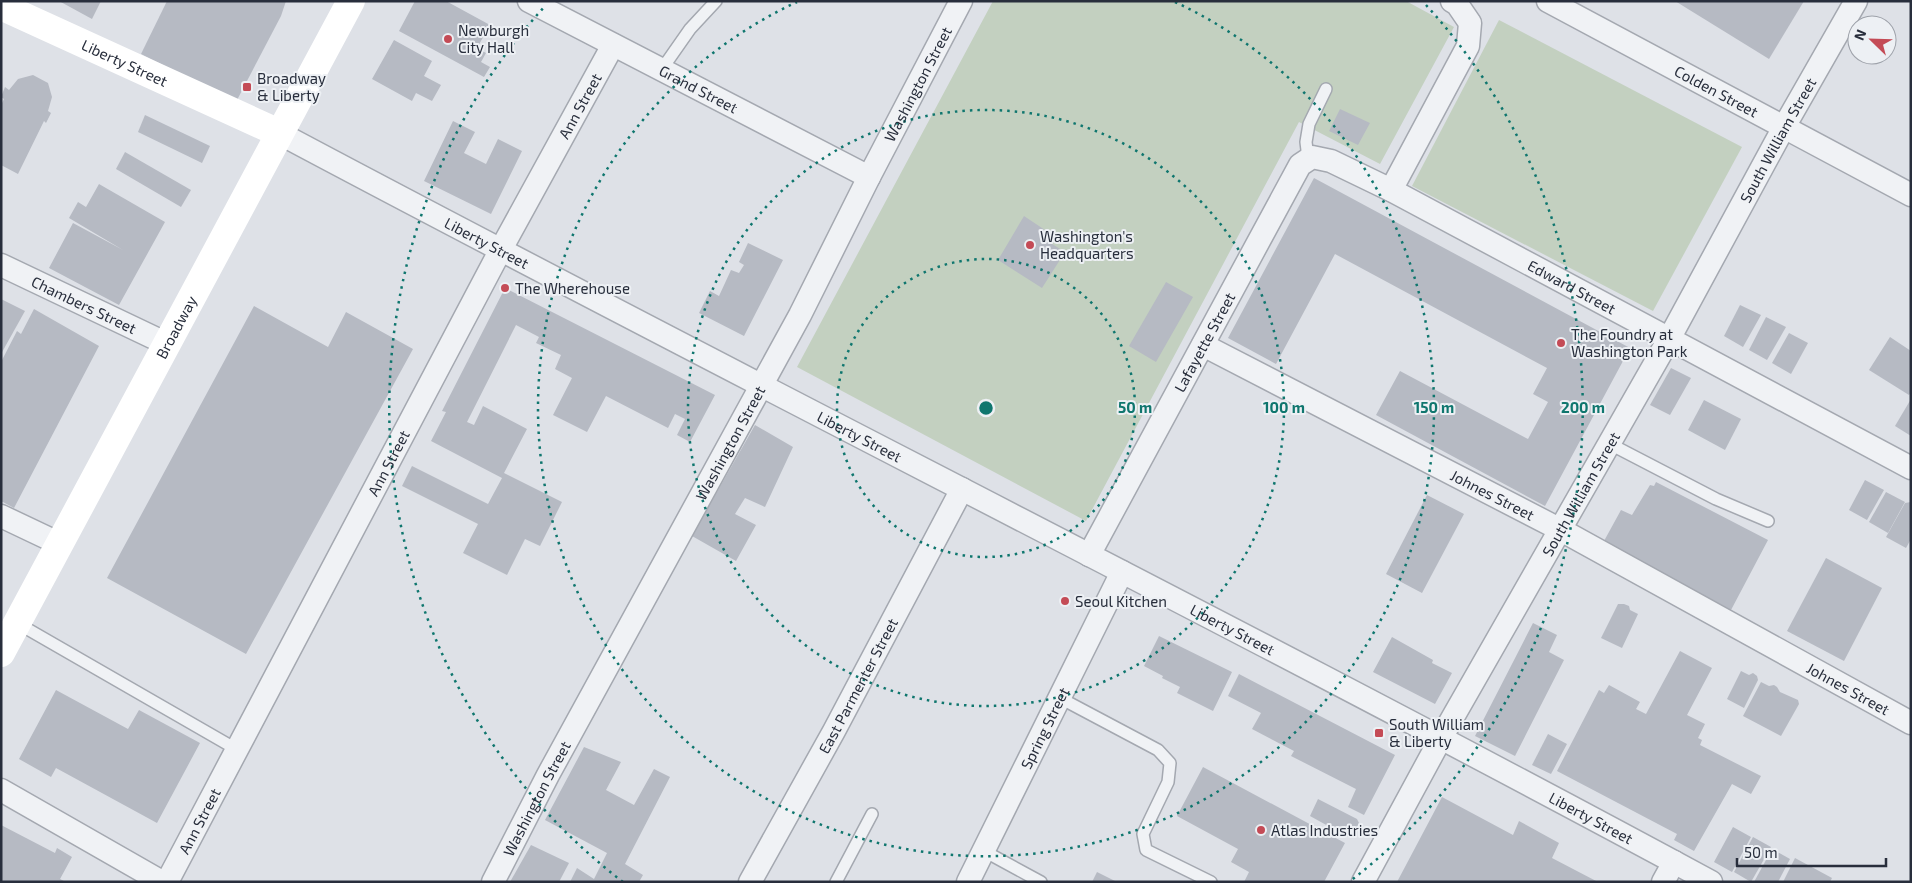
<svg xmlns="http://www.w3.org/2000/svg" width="1912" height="883" viewBox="0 0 1912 883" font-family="'Exo 2',sans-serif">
<rect width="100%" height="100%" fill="#dee1e7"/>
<!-- green -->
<g fill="#c3d0c0">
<polygon points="993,1 1406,1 1454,27 1380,164 1299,122 1086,521 797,367"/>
<polygon points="1499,20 1742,147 1653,311 1412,186"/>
</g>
<!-- building -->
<g fill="#b6bac3">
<polygon points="59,1 101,1 92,19"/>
<polygon points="167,1 286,1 281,16 236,102 141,54"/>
<polygon points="415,1 446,1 490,25 477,48 486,53 481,62 490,67 484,77 399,31"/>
<polygon points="1675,1 1804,1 1769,59"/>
<polygon points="394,40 432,61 424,76 441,85 432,101 416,93 412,101 372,79"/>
<polygon points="33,75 48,83 52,97 48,111 51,113 46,123 44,121 18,174 1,165 1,105 4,99 1,97 5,87 9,90 18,79"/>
<polygon points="1340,109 1370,123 1358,145 1329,131"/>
<polygon points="145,115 210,146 202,163 138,132"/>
<polygon points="453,121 475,132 464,153 486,164 498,139 522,151 491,214 424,181"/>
<polygon points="125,152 191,190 181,207 116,169"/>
<polygon points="1314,178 1630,348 1545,506 1376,415 1400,371 1528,439 1548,402 1533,394 1547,368 1335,254 1276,364 1228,338"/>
<polygon points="99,184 165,222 119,305 49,268 73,223 123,250 69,218 78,202 86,207"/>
<polygon points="1024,216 1045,230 1041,237 1065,252 1042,288 998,260"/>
<polygon points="748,243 783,260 744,336 699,313 710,291 719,296 731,270 739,273 744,265 739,262"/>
<polygon points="1166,282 1193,297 1156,362 1129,346"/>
<polygon points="505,288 715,395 690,442 677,435 685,419 675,414 668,428 606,396 587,432 553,415 572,378 555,369 561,355 536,343 539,337 516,325 467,422 474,425 483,406 527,429 504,473 562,502 540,546 525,539 507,575 463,553 478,524 402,486 412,466 488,504 502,478 431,441 446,412 442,411"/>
<polygon points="1,299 25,311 1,354"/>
<polygon points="1740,305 1761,315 1743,347 1724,336"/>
<polygon points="254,306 328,347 346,312 413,349 246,654 107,578"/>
<polygon points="34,309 99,346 14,508 1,501 1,362 17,331 21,334"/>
<polygon points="1766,317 1786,327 1767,360 1749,350"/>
<polygon points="1789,333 1808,343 1791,374 1772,363"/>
<polygon points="1890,337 1911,351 1911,392 1909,395 1869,370"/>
<polygon points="1671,368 1691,378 1670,415 1650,405"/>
<polygon points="1911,399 1911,436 1895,426"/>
<polygon points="1704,400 1741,419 1725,450 1688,430"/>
<polygon points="755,425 793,447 765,507 745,498 735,514 756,525 736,561 692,536"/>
<polygon points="1865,480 1884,490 1867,520 1849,510"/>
<polygon points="1656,482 1768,540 1731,610 1604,541 1621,510 1632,515 1650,485 1654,486"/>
<polygon points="1886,492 1905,502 1888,533 1869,522"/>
<polygon points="1427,495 1464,514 1422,593 1386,574"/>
<polygon points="1911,502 1911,539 1906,548 1886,537 1905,503"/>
<polygon points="1826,558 1882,588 1844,661 1787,631"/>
<polygon points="1618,604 1624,604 1629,606 1630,610 1638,614 1622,648 1601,638"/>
<polygon points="1533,623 1557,635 1549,652 1564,660 1515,756 1475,736"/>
<polygon points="1159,636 1232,672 1213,711 1177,693 1180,687 1162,678 1163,676 1144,666"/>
<polygon points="1392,637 1433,660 1432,663 1452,673 1435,704 1373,672"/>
<polygon points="1680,651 1712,668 1687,715 1705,724 1698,738 1702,740 1700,745 1761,776 1751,794 1732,784 1694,851 1674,840 1677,834 1557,771 1599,690 1604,693 1609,685 1640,702 1636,709 1646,714"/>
<polygon points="1741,671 1749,675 1753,673 1757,676 1758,680 1744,708 1727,699"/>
<polygon points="1239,674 1395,755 1364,815 1348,807 1356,789 1291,756 1294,751 1252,729 1261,713 1228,696"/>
<polygon points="1761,682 1769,686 1774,685 1777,687 1780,692 1798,700 1799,704 1781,736 1743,716"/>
<polygon points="56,690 128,729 139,710 200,743 157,823 56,768 51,777 19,759"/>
<polygon points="1548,734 1567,744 1551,774 1532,765"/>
<polygon points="584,747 621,762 606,790 634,805 654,769 670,777 625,864 643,875 639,882 570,882 577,868 594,879 607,853 545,820"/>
<polygon points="1203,767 1345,843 1324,882 1244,882 1249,872 1231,862 1238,849 1177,816"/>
<polygon points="1442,797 1513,835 1519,821 1559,843 1552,858 1598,882 1397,882"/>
<polygon points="1318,799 1357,819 1359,823 1356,829 1352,829 1348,837 1310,816"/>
<polygon points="1,825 55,853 57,848 72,857 60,879 66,882 1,882"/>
<polygon points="1733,827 1751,837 1732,872 1714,862"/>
<polygon points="1753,837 1771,847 1751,882 1734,872"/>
<polygon points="531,845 569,863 559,882 510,882"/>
<polygon points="1772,849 1790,859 1778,882 1754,882"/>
<polygon points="1795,858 1832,878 1830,882 1783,882"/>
<polygon points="1097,872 1117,882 1092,882"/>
</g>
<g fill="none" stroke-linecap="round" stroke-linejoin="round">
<defs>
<g id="lane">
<polyline points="662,69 690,29 716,1"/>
<polyline points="1308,158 1306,142 1309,124 1326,89"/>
<polyline points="1610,444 1716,499 1768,521"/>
<polyline points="17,623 236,749"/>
<polyline points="1060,698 1158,750 1170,763 1168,782 1143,834 1146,850 1211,882"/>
<polyline points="984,851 1041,882"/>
<polyline points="836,882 872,814"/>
</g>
<g id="street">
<path id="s1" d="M529 1 869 177"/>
<path id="s2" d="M1548 1 1911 195"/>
<path id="s3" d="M279 133C754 386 1237 626 1711 882"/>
<polyline points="1391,190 1468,46 1470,23 1457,4 1452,1"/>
<path id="s4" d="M1 265 167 344"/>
<path id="s5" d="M1203 345 1561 530 1911 723"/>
<polyline points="1,516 60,544"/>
<path id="s6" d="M1089 555 1300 165 1312 157 1331 161 1391 190 1911 468"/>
<polyline points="1,790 162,882"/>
<path id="s7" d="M167 882 500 251 613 45"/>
<path id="s8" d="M493 882 548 775 800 315 869 177 961 1"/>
<path id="s9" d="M750 882 834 731 962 489"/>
<path id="s10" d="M968 882 1122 572"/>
<path id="s11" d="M1363 882 1441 738 1669 339 1784 127 1856 1"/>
<polyline points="1663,882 1674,862"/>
</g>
</defs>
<!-- lane casing -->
<use href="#lane" stroke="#a4a8b0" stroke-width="14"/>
<!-- street casing -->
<use href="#street" stroke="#a4a8b0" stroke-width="25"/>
<!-- lane -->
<use href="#lane" stroke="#f0f2f5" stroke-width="11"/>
<!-- street -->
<use href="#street" stroke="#f0f2f5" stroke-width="22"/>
<!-- secondary -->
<g stroke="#fff" stroke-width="28">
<path id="s12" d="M1 6 279 133"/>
<path id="s13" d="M1 653 351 1"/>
</g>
</g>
<!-- distance rings -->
<g fill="none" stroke="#0f766e" stroke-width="2.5" stroke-dasharray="2.5 5">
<circle cx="986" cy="408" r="149"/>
<circle cx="986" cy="408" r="298"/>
<path d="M1175 2A448 448 0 1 1 797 2"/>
<path d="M623 882A597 597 0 0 1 546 5M1426 5A597 597 0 0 1 1349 882"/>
</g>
<!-- markers -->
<g fill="#c44b56" stroke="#edf0f4" stroke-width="2">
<circle cx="448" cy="39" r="5"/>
<rect x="242" y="82" width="10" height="10" rx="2.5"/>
<circle cx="1030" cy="245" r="5"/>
<circle cx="505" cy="288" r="5"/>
<circle cx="1561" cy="343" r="5"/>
<circle cx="1065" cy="601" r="5"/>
<rect x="1374" y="728" width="10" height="10" rx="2.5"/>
<circle cx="1261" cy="830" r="5"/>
</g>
<g text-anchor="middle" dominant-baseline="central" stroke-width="4" stroke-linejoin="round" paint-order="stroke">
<!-- poi labels -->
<g font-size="15" fill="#282e3c" stroke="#edf0f4" text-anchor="start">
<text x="458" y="30">Newburgh<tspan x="458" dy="17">City Hall</tspan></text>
<text x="257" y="78">Broadway<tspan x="257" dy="17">&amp; Liberty</tspan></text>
<text x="1040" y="236">Washington's<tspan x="1040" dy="17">Headquarters</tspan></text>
<text x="515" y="288">The Wherehouse</text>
<text x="1571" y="334">The Foundry at<tspan x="1571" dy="17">Washington Park</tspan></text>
<text x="1075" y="601">Seoul Kitchen</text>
<text x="1389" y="724">South William<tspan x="1389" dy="17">&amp; Liberty</tspan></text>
<text x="1271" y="830">Atlas Industries</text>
</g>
<!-- street labels -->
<g font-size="15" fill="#282e3c" stroke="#edf0f4">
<text stroke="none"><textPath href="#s12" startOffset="136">Liberty Street</textPath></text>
<text stroke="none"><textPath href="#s8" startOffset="904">Washington Street</textPath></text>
<text stroke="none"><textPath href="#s1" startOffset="191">Grand Street</textPath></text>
<text stroke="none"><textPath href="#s2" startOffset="191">Colden Street</textPath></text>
<text stroke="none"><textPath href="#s7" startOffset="879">Ann Street</textPath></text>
<text stroke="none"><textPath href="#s11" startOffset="850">South William Street</textPath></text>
<text stroke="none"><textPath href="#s3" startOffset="235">Liberty Street</textPath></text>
<text stroke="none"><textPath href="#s6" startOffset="749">Edward Street</textPath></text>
<text stroke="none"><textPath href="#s4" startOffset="92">Chambers Street</textPath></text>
<text stroke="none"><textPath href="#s13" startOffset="370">Broadway</textPath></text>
<text stroke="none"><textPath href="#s6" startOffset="242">Lafayette Street</textPath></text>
<text stroke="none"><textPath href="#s3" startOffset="655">Liberty Street</textPath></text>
<text stroke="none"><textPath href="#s8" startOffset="499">Washington Street</textPath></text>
<text stroke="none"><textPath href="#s7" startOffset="474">Ann Street</textPath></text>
<text stroke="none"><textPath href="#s11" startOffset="445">South William Street</textPath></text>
<text stroke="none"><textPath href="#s5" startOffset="326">Johnes Street</textPath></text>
<text stroke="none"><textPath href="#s3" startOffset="1075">Liberty Street</textPath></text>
<text stroke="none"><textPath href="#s9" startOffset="224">East Parmenter Street</textPath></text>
<text stroke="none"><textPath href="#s5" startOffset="731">Johnes Street</textPath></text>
<text stroke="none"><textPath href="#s10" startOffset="172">Spring Street</textPath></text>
<text stroke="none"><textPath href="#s8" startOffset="94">Washington Street</textPath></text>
<text stroke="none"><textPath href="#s3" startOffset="1480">Liberty Street</textPath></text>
<text stroke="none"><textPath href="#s7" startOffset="69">Ann Street</textPath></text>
</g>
</g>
<circle cx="986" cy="408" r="8" fill="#0f766e" stroke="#edf0f4" stroke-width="2.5"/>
<g font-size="15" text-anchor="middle" font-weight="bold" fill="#0f766e" stroke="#edf0f4" stroke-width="4" stroke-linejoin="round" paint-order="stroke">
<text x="1135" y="413">50 m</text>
<text x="1284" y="413">100 m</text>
<text x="1434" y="413">150 m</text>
<text x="1583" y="413">200 m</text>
</g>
<!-- border -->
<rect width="1912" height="883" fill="none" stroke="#282e3c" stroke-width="5"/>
<!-- north arrow -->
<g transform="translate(1872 40) rotate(293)"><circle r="24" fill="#edf0f4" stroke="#9ea2aa"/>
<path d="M0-4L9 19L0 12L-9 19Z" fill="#c44b56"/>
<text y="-8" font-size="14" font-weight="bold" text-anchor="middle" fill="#282e3c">N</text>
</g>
<!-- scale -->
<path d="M1737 858v8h149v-8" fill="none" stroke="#282e3c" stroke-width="2.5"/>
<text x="1744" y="858" font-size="15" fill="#282e3c" stroke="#edf0f4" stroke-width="4" paint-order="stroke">50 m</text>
</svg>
